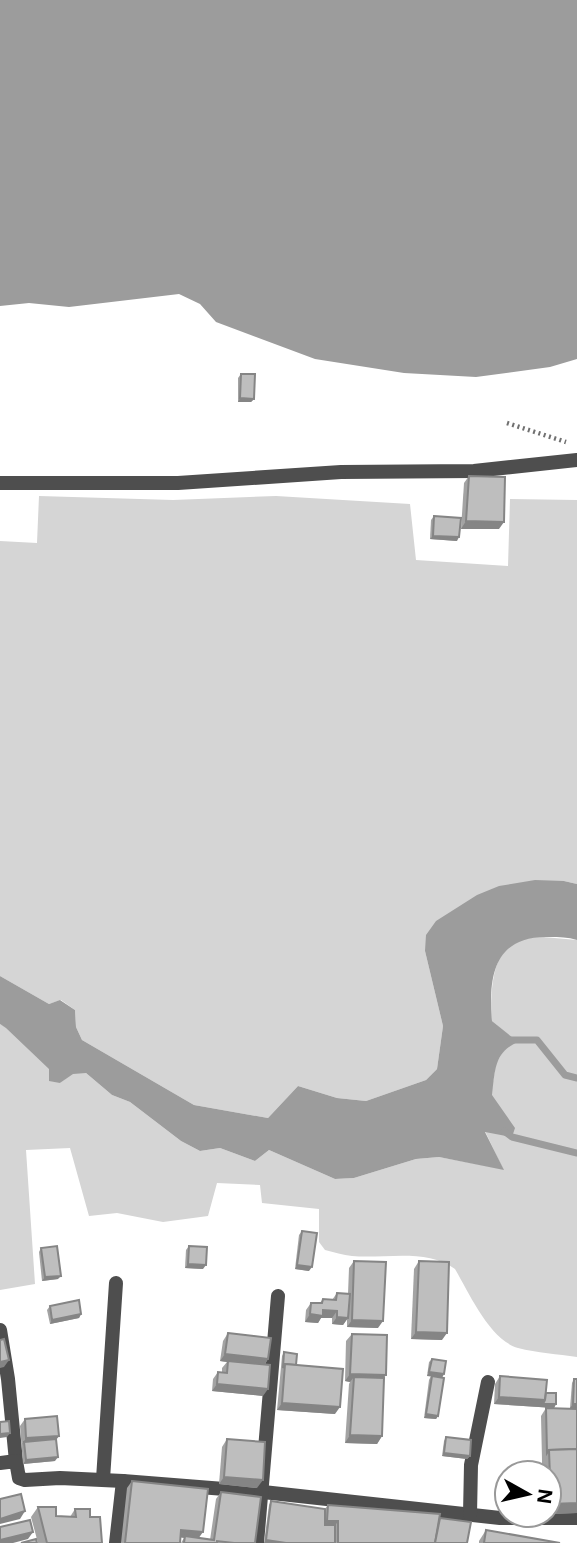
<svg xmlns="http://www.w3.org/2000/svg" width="577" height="1543" viewBox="0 0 577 1543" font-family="Inter,sans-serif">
<rect width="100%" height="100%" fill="#fff"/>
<!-- green -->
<g fill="#d5d5d5">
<polygon points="39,496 173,500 276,496 410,504 416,560 508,566 510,499 577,500 577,884 564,881 425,951 443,1026 437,1069 426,1080 366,1101 337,1098 298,1086 268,1118 194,1105 82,1040 76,1027 75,1010 61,1000 49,1004 0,976 0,541 37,543"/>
<path d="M532 936 577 940V1357C558 1354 537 1353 518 1348 490 1340 469 1293 455 1269 427 1248 385 1259 352 1256 343 1255 334 1252 325 1250L319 1242V1209L262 1203 260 1185 217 1183 208 1216 163 1222 117 1213 89 1216 70 1148 26 1150 35 1284 0 1290V1024L6 1027 50 1069 60 1083 73 1073H86L112 1095 130 1102 181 1141 200 1151 220 1148 255 1161 269 1150 335 1179 354 1178 416 1159 439 1157 503 1169 485 1131 496 1063 512 1038 492 1021C490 1000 491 957 511 944 517 940 526 938 532 936Z"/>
</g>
<!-- water -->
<g fill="#9c9c9c">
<polygon points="0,0 577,0 577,359 550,367 476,377 404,373 315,359 216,322 200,304 179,294 69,307 29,303 0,306"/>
<path d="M535 880 564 881 577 884V940C568 937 559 937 550 937 495 935 488 975 492 1021L518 1042C494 1052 495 1071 492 1095L515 1128 512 1137 485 1132 504 1170 439 1157 416 1159 354 1178 335 1179 269 1150 255 1161 220 1148 200 1151 181 1141 130 1102 112 1095 86 1073 73 1074 60 1083 49 1081V1069L6 1028 0 1024V976L49 1004 60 1000 75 1010 76 1027 82 1040 194 1105 268 1118 298 1086 337 1098 366 1101 426 1080 437 1069 443 1026 425 951 426 935 436 921 477 895 499 886Z"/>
</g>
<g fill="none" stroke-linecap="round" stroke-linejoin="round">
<!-- stream -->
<g stroke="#9c9c9c" stroke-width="7">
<polyline points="505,1040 537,1040 565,1075 577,1078"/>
<polyline points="504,1131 512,1137 577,1153"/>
</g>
<!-- path -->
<polyline stroke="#707070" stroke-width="4.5" stroke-dasharray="2 3.5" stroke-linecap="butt" points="507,423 566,442"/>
<!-- street -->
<g stroke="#4e4e4e" stroke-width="14">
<polyline points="0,483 178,483 341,472 474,471 577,460"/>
<polyline points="0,1330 8,1379 16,1461"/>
<polyline points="0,1463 16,1461 19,1478 25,1480 60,1478 123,1481 263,1492 500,1518 577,1518"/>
<polyline points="103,1479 116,1283"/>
<polyline points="470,1514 471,1465 488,1382"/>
<polyline points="116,1543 123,1481"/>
<polyline points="257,1543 278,1296"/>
</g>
</g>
<!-- wall -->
<g fill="#a3a3a3">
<polygon points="241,374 254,399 251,402 238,402 238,378"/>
<polygon points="469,476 499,529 461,529 464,483"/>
<polygon points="434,516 457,541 430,539 431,520"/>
<polygon points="302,1231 309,1271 295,1269 299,1235"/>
<polygon points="189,1246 203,1269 185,1268 186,1250"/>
<polygon points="41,1248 58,1279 42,1281 39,1252"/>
<polygon points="354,1261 378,1328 347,1327 347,1319 343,1325 332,1324 332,1318 321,1318 318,1323 305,1322 306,1310 311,1303 320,1303 323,1299 332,1300 337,1293 348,1294 349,1268"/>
<polygon points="419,1261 442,1340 411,1339 414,1269"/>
<polygon points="50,1306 81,1314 79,1318 50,1324 47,1310"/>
<polygon points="228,1333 268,1359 265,1364 263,1396 212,1391 213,1379 218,1372 222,1372 222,1368 227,1362 220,1361 223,1341"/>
<polygon points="352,1334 384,1378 382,1436 377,1444 345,1443 349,1384 350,1382 345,1381 346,1341"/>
<polygon points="284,1352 296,1365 335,1414 277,1410 282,1356"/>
<polygon points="432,1359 442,1378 438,1416 436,1419 424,1418 429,1380 431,1376 427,1376 429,1362"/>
<polygon points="500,1376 546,1393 556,1404 554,1408 494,1404 495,1384"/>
<polygon points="574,1379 577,1408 570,1408 572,1383"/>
<polygon points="546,1408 577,1409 577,1513 549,1514 549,1473 542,1473 542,1460 541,1416"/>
<polygon points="25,1419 59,1436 56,1439 55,1461 23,1464 20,1426"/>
<polygon points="446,1437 470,1456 467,1459 442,1456 444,1441"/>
<polygon points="227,1439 257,1488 219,1484 222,1447"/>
<polygon points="132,1481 199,1538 210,1540 216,1499 221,1492 255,1543 181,1543 184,1538 180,1537 180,1543 121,1543 127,1488"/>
<polygon points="271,1501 325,1509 328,1505 440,1518 467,1543 264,1543 269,1505"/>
<polygon points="38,1507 56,1516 70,1517 75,1509 90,1517 102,1543 38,1543 31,1517"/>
<polygon points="486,1530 560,1543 479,1543 479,1541"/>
</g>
<!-- shaded-wall -->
<g fill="#858585">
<polygon points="240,398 254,399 251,402 238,402"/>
<polygon points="466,521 504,522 499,529 461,529"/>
<polygon points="433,536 459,537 457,541 430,539"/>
<polygon points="188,1264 206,1265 203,1269 185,1268"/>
<polygon points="297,1265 312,1267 309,1271 295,1269"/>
<polygon points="61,1276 58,1279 42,1281 45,1277"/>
<polygon points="323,1310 337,1311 332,1318 321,1318 318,1323 305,1322 310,1314"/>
<polygon points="81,1314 79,1318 50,1324 52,1320"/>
<polygon points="337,1317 348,1318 343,1325 332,1324"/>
<polygon points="352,1320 383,1321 378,1328 347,1327"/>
<polygon points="416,1332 447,1333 442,1340 411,1339"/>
<polygon points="225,1354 268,1359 263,1367 220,1361"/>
<polygon points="9,1360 4,1367 0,1368 0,1362"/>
<polygon points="429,1372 444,1374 442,1378 427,1376"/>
<polygon points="350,1374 386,1375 381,1382 354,1377 350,1382 345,1381"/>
<polygon points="217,1384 268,1389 263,1396 212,1391"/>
<polygon points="499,1397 545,1400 556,1404 554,1408 494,1404"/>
<polygon points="282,1403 340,1407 335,1414 277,1410"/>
<polygon points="573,1404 577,1404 577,1408 570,1408"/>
<polygon points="426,1414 438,1416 436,1419 424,1418"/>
<polygon points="10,1433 7,1437 0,1438 0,1434"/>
<polygon points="350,1435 382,1436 377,1444 345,1443"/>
<polygon points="59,1436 54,1443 24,1442 21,1446 26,1438"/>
<polygon points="444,1453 470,1456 467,1459 442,1456"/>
<polygon points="58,1457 55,1461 23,1464 26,1460"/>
<polygon points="224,1477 263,1480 257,1488 219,1484"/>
<polygon points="577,1503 577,1513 549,1514 549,1506 551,1504"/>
<polygon points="25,1511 20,1519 0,1524 0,1519"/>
<polygon points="327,1521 338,1521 333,1529 322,1528"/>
<polygon points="181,1530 203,1532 198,1539 176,1537"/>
<polygon points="33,1532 28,1539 13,1543 0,1543 0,1540"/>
<polygon points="266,1540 286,1543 264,1543"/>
</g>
<!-- building -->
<g fill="#bebebe" stroke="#858585" stroke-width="2">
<polygon points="241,374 255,374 254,399 240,398"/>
<polygon points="469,476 505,477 504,522 466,521"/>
<polygon points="434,516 461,518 459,537 433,536"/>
<polygon points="302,1231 317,1233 312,1267 297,1265"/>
<polygon points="57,1246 61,1276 45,1277 41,1248"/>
<polygon points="189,1246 207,1247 206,1265 188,1264"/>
<polygon points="354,1261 386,1262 383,1321 352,1320"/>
<polygon points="419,1261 449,1262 447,1333 416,1332"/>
<polygon points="337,1293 350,1294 348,1318 337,1317 337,1311 323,1310 323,1316 310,1314 311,1303 322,1303 323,1299 336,1300"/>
<polygon points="79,1300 81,1314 52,1320 50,1306"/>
<polygon points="228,1333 271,1338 268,1359 225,1354"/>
<polygon points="352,1334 387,1335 386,1375 350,1374"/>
<polygon points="4,1339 9,1360 0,1362 0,1340"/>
<polygon points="284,1352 297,1354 296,1365 285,1364 283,1368"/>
<polygon points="432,1359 446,1361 444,1374 429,1372"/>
<polygon points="228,1361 270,1365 268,1389 217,1384 218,1372 227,1373"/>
<polygon points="285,1364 343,1369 340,1407 282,1403"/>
<polygon points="432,1376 444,1378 438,1416 426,1414"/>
<polygon points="500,1376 547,1380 545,1400 499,1397"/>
<polygon points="354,1377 384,1378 382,1436 350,1435"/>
<polygon points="574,1379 577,1379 577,1404 573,1404"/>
<polygon points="546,1393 556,1393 556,1404 543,1404 545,1400"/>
<polygon points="546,1408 577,1409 577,1449 549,1450 547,1453"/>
<polygon points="57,1416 59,1436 26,1438 25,1419"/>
<polygon points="9,1421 10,1433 0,1434 0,1422"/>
<polygon points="446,1437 471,1440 470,1456 444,1453"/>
<polygon points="56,1439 58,1457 26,1460 24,1442"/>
<polygon points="227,1439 265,1442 263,1480 224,1477"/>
<polygon points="577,1449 577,1503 551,1504 549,1450"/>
<polygon points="132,1481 208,1489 203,1532 181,1530 180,1543 125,1543"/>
<polygon points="221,1492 261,1497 255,1543 234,1543 217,1541 217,1543 184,1543 185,1536 214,1540"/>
<polygon points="21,1494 25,1511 0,1519 0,1499"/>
<polygon points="271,1501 325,1509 325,1525 335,1525 335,1543 286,1543 266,1540"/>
<polygon points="328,1505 440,1514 435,1543 338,1543 338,1521 327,1521"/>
<polygon points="38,1507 56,1507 56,1516 76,1517 75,1509 90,1509 90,1517 100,1517 102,1543 47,1543"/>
<polygon points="440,1518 471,1522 467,1543 435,1543"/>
<polygon points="30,1520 33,1532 0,1540 0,1527"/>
<polygon points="486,1530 560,1543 484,1543"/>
<polygon points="36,1539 37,1543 21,1543"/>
</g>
<!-- north arrow -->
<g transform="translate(528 1494) rotate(98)"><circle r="33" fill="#ffffff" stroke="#999999" stroke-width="2"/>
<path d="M0-5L12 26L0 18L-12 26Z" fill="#000000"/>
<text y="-10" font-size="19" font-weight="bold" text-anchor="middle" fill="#000000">N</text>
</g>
</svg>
